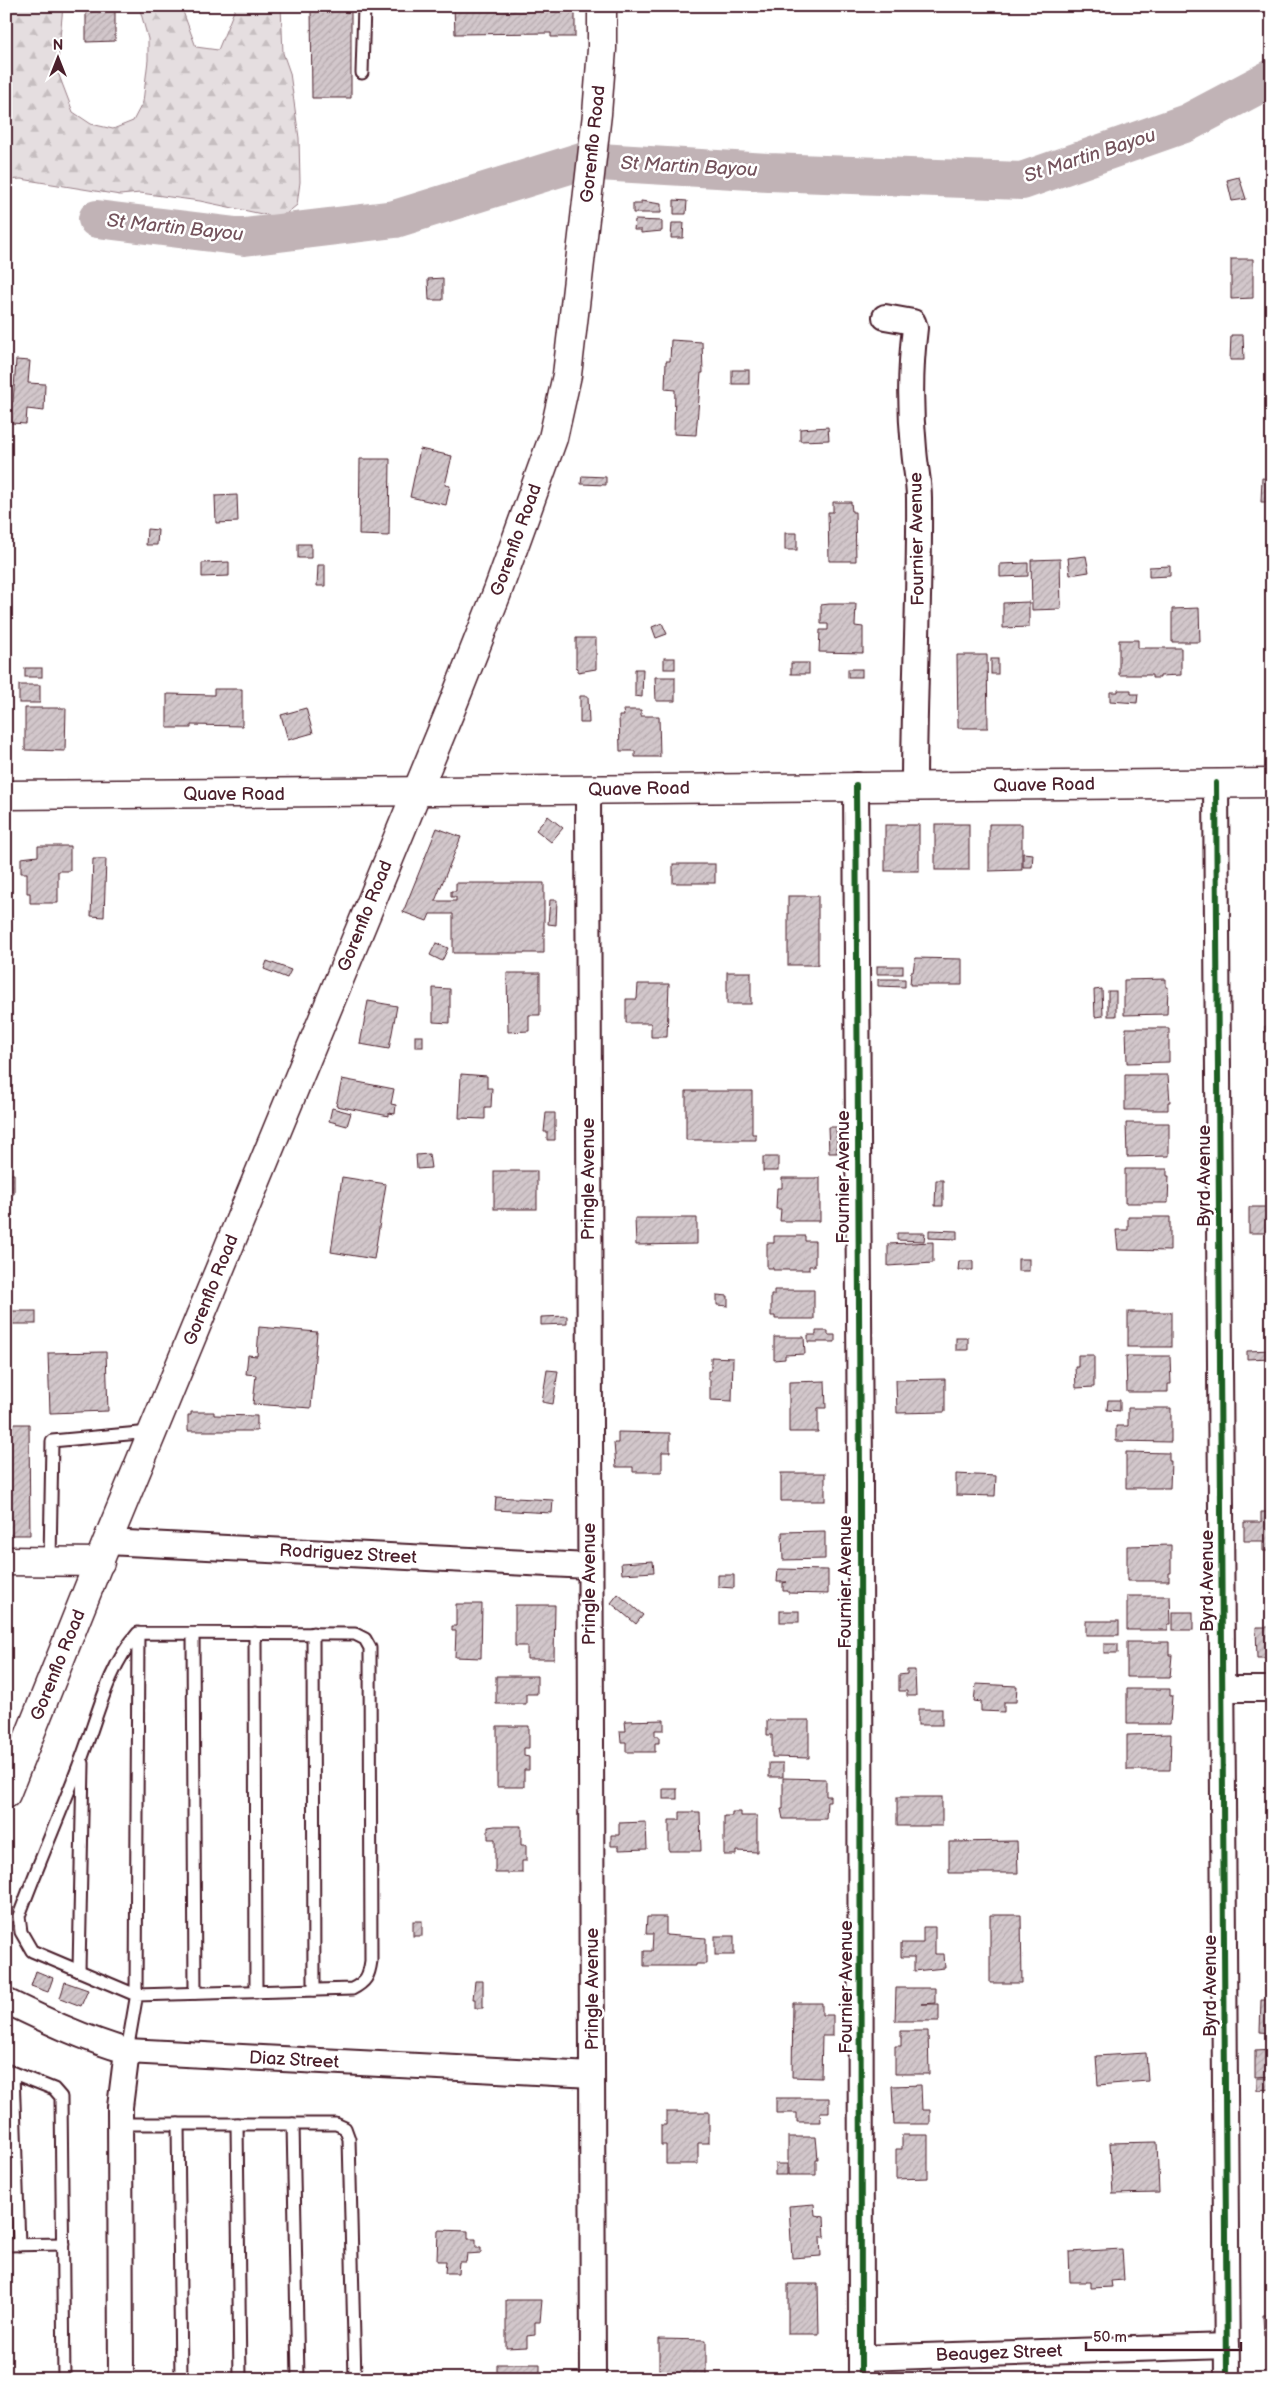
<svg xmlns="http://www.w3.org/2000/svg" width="1278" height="2385" viewBox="0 0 1278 2385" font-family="'Balsamiq Sans',sans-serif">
<defs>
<pattern id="forest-firs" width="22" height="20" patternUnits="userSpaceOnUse" patternTransform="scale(1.25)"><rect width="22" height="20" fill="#e5dee0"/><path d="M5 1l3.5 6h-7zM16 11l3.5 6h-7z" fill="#c6bec0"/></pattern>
<pattern id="building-hatch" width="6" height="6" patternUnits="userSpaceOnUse" patternTransform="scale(1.25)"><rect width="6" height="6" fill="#d2c7cb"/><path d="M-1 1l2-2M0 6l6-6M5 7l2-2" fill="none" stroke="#b6aaae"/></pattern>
</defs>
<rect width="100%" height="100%" fill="#fff"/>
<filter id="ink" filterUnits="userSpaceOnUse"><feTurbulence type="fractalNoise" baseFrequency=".02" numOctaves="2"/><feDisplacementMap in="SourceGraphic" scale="10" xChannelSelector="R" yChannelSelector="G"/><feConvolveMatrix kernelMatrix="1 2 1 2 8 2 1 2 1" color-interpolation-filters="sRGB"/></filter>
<g filter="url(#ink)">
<!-- forest -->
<polygon fill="url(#forest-firs)" stroke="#987e86" points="10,6 63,6 57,70 73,112 91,124 113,129 133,121 143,102 148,60 148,39 139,6 181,6 196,47 218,50 236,6 281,6 283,53 290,73 299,138 300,182 297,205 281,218 200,201 140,193 120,195 21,179 6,180 6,52 11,34"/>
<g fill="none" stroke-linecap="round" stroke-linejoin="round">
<!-- river -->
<polyline stroke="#c1b3b6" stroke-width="38" points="97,219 244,237 395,219 582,161 768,172 1022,181 1187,123 1272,78"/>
</g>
<!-- building -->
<g fill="url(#building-hatch)" stroke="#4a1f2b">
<polygon points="86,6 115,6 115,41 86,42"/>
<polygon points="311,6 351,6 351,98 312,98"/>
<polygon points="454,6 575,6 575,37 551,37 551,33 455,34"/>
<polygon points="1239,177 1246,199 1232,201 1227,180"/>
<polygon points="674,200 687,201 686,214 674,214"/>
<polygon points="641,201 661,204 661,213 633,213 633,204 641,204"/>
<polygon points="635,220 662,221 662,231 641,233 641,230 634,230"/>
<polygon points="672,223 684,223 683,238 671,238"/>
<polygon points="1231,259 1253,259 1253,298 1231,299"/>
<polygon points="443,278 443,300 429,300 428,279"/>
<polygon points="1231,335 1243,335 1244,360 1230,360"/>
<polygon points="671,340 702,342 703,373 701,373 696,435 674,434 675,390 665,389 666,361 670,361"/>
<polygon points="16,360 30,361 28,383 45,384 44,411 27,409 26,424 11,423 12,416 6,415 6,402 13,402"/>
<rect x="732" y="370" width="17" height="14"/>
<polygon points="828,427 829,440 800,441 800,429"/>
<polygon points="420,449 452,456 445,485 450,486 446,505 410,497"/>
<polygon points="360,459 390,459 389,536 359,535"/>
<polygon points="582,476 606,477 606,485 581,484"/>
<polygon points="1262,478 1270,479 1269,502 1261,502"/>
<polygon points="237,495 238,522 216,523 215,496"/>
<polygon points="833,502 851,502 852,512 855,512 856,561 829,561 828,512 833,512"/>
<polygon points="147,529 158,530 157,545 146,545"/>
<rect x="785" y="533" width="12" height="17"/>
<rect x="298" y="544" width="13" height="14"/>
<polygon points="1086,556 1089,572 1070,575 1068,558"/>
<polygon points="1060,559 1061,609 1032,610 1031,560"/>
<polygon points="229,562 229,576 202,577 202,563"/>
<polygon points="1028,563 1028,576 1000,577 1000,564"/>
<polygon points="318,565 325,565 325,586 317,586"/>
<polygon points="1170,566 1170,576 1149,577 1149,567"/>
<polygon points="1029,602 1029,627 1003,628 1003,603"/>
<polygon points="829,604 856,604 855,626 863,627 863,653 819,652 820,630 828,630 828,624 821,624 821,605"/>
<polygon points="1199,608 1200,642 1172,642 1172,609"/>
<polygon points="662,623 667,634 656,638 652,627"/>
<polygon points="576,638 596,638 596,669 578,672 578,668 576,668"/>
<polygon points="1119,640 1138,640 1138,648 1181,648 1181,675 1160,676 1160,678 1152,678 1152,675 1119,675"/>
<polygon points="957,655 987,655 988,728 958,728"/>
<rect x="664" y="658" width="11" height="11"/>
<rect x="991" y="659" width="7" height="15"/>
<rect x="791" y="663" width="18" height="11"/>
<rect x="25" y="668" width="17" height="9"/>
<polygon points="635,669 643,669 642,697 635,696"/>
<rect x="848" y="669" width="14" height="8"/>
<polygon points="655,677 675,677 675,701 656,701"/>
<rect x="19" y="685" width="21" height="18"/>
<polygon points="214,689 242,689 242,726 191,725 191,728 167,728 167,694 214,695"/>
<polygon points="1118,690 1131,690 1131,694 1138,694 1137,703 1110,701 1110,692 1118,692"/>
<polygon points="580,696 588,696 589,723 580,723"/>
<polygon points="25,708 66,708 65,751 25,750"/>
<polygon points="306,708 313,733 288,740 281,715"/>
<polygon points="623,710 641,710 641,716 659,716 660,757 635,757 635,751 620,751 619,716 624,716"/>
<polygon points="548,816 563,828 551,842 536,830"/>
<rect x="935" y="824" width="34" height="46"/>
<polygon points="989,824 1022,824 1022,870 989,871"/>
<rect x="885" y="825" width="34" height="46"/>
<polygon points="437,828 461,837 435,901 456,901 456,897 451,897 451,891 456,891 456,883 544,883 544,953 453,953 453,914 430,914 427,921 403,912"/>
<polygon points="38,846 70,846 70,871 58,871 58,903 30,903 30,893 27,893 27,873 21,873 21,858 38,856"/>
<polygon points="1023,853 1033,854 1032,867 1023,867"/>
<polygon points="93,859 106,859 104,917 91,916"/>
<rect x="673" y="864" width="42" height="19"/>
<rect x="788" y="896" width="30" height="69"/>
<polygon points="550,900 557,900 556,925 548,924"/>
<rect x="6" y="920" width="5" height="32"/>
<polygon points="436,943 448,948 442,961 430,955"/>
<polygon points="915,958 962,959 962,985 910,985 911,972 913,972"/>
<polygon points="267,961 291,970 287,978 264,969"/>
<rect x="877" y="966" width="26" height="8"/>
<rect x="727" y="972" width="24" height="32"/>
<polygon points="507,973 540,973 540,1015 529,1015 529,1031 508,1032"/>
<polygon points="878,979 905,979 905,987 878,986"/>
<polygon points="1166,979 1166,987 1168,987 1167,1014 1124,1015 1124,980"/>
<polygon points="638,984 669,984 667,1037 651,1037 651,1023 626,1023 626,999 637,999"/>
<polygon points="433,988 450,989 450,1023 433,1022"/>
<polygon points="1102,989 1103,1016 1095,1017 1094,990"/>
<rect x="1108" y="991" width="8" height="25"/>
<polygon points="368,1001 397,1006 389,1049 360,1044"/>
<polygon points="1268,1023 1272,1023 1272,1053 1267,1053 1267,1032 1265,1032 1265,1026 1268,1026"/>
<polygon points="1126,1028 1169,1028 1169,1062 1127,1063"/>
<rect x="415" y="1036" width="8" height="11"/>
<polygon points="6,1042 11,1042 12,1057 6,1057"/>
<polygon points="461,1074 487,1076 487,1088 492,1088 491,1107 485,1107 485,1119 459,1118"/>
<polygon points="1125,1075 1168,1075 1170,1102 1168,1102 1168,1110 1125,1110"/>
<polygon points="342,1079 394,1089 391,1104 396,1105 395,1114 389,1113 389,1116 336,1106"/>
<polygon points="686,1091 752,1091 752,1134 756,1134 756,1140 686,1140"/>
<polygon points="332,1108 351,1113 347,1126 329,1121"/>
<polygon points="546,1113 555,1113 555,1140 547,1140 547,1132 544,1132"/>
<polygon points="1126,1123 1169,1123 1169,1156 1127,1157"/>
<polygon points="828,1127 836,1127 837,1153 829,1153"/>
<polygon points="429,1154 431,1168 417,1169 416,1155"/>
<rect x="763" y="1157" width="15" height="14"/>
<polygon points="1125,1169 1167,1169 1167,1176 1169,1176 1168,1203 1125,1203"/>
<rect x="494" y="1171" width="43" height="38"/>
<polygon points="6,1174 14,1174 14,1194 10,1194 10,1217 6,1217"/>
<polygon points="342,1177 386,1184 374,1259 331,1252"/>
<polygon points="782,1178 820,1178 820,1221 780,1221 781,1209 776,1209 777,1188 782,1188"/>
<polygon points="936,1180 943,1180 943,1206 935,1206"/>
<rect x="1249" y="1207" width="23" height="26"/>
<polygon points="1128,1217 1170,1217 1170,1251 1118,1250 1116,1230 1128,1230"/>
<polygon points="635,1218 697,1218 697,1244 636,1245"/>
<polygon points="929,1230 957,1231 957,1239 929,1238"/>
<polygon points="897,1233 925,1233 924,1241 897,1240"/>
<polygon points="774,1236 805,1236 805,1241 815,1241 815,1266 809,1266 809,1270 773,1270 773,1268 767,1268 767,1243 774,1243"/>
<polygon points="933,1242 933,1263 888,1266 888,1244"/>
<rect x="1018" y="1259" width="11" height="12"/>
<polygon points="959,1261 973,1261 973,1270 958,1270"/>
<polygon points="774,1290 814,1290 814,1319 775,1319 775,1316 771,1316 771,1295 774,1295"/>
<polygon points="717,1295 728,1296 728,1306 717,1305"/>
<rect x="6" y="1311" width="30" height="13"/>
<rect x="1128" y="1312" width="43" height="35"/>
<polygon points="567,1316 567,1324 541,1325 541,1317"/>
<polygon points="259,1327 317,1332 311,1408 253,1404 256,1375 246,1374 248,1355 257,1356"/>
<polygon points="816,1331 828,1331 828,1335 835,1335 835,1342 808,1342 808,1335 816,1335"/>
<polygon points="774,1337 804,1337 805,1354 785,1355 785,1359 774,1360"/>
<rect x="956" y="1338" width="12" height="12"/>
<polygon points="1272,1350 1272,1358 1247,1359 1247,1351"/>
<polygon points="106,1352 108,1411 50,1413 48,1353"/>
<polygon points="1078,1355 1094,1355 1094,1387 1076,1388 1075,1367 1078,1367"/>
<polygon points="1126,1356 1170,1356 1171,1384 1168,1384 1168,1392 1127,1392"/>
<polygon points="711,1357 733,1358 732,1401 710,1400 710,1379 708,1379 708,1371 711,1371"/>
<polygon points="547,1370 558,1371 553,1404 542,1402"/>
<polygon points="945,1379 945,1412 897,1413 896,1380"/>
<polygon points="825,1381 826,1408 818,1408 818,1432 789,1432 789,1382"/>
<polygon points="1108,1400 1120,1400 1120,1411 1107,1410"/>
<polygon points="1128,1408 1171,1408 1171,1442 1116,1441 1116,1426 1128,1426"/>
<polygon points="191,1412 214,1412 214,1415 257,1416 257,1431 188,1431 188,1415 191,1415"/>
<polygon points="6,1424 29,1424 30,1535 6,1535"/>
<polygon points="618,1432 670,1433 670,1452 662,1452 662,1472 633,1472 633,1467 616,1467 614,1443 618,1443"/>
<polygon points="1126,1452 1169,1453 1169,1461 1171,1461 1170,1488 1126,1488"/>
<rect x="781" y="1473" width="44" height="28"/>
<polygon points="956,1474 996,1476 995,1496 956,1495"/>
<polygon points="496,1497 553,1500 552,1513 495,1510"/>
<polygon points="1261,1512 1272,1512 1272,1551 1263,1551 1263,1541 1244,1541 1244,1522 1261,1522"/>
<polygon points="825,1531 825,1559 783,1560 782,1532"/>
<polygon points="1171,1545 1171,1573 1169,1573 1169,1581 1127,1581 1127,1546"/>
<polygon points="653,1561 654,1572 622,1574 621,1563"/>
<polygon points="778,1569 828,1570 828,1594 788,1593 788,1591 783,1591 783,1583 787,1582 777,1582"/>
<polygon points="718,1575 734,1575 734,1588 718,1587"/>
<polygon points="618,1594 643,1615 636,1624 611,1603"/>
<polygon points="1127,1596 1170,1596 1171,1624 1168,1624 1168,1630 1127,1630"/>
<polygon points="456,1604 482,1604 481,1658 455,1657 456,1631 452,1631 452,1626 456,1626"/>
<polygon points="515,1605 555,1605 554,1659 527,1659 527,1646 515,1646"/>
<rect x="780" y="1611" width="19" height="11"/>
<rect x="1173" y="1612" width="20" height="18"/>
<rect x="1086" y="1621" width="33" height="14"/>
<polygon points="1256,1627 1272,1627 1272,1658 1257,1658"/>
<polygon points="1127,1642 1169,1642 1169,1655 1172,1655 1170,1677 1127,1677"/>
<rect x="1104" y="1644" width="14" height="9"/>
<polygon points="907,1670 915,1670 916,1696 907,1696 907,1691 899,1691 899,1675 907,1674"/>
<polygon points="496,1676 537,1676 537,1694 526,1694 526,1704 496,1704"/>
<polygon points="976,1684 1017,1686 1016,1702 1004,1702 1004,1712 981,1711 981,1702 974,1701"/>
<polygon points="1127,1689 1170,1689 1170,1696 1172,1696 1170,1724 1127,1724"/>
<rect x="918" y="1709" width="24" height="16"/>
<polygon points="664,1720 664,1730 655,1730 655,1736 659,1736 659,1743 655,1743 655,1752 626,1752 626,1742 621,1742 620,1731 626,1731 625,1721"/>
<polygon points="767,1720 809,1720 809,1758 772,1757 772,1735 767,1735"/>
<polygon points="497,1726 529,1726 529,1748 524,1748 524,1756 529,1757 529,1770 524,1770 524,1787 497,1787"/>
<polygon points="1171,1734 1170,1770 1127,1770 1127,1735"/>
<rect x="769" y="1763" width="14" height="14"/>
<polygon points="783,1778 826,1779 826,1796 830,1796 830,1801 827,1801 826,1819 783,1819 781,1809 783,1809"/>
<rect x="663" y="1789" width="14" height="10"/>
<rect x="897" y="1797" width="45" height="29"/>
<polygon points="680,1812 700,1812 701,1851 669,1851 669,1820 680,1820"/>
<polygon points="732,1812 741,1812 741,1816 757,1816 757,1852 736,1851 736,1855 724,1855 724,1816 732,1816"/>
<polygon points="646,1822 647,1849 619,1850 619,1846 611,1846 611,1835 619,1835 619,1823"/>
<polygon points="495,1826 521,1826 521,1845 526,1845 526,1861 522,1861 522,1873 495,1873 495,1839 488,1839 488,1827"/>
<polygon points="1017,1841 1018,1873 949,1873 949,1842"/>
<polygon points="990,1915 1021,1915 1022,1983 990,1983"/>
<polygon points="647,1917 666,1917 666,1935 706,1938 706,1964 696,1964 696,1966 644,1966 644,1951 652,1951 653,1934 646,1934"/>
<rect x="413" y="1921" width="9" height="15"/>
<polygon points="923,1927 935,1927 935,1954 944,1954 945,1968 914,1971 914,1957 901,1957 901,1943 923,1943"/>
<rect x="715" y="1936" width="19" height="19"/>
<polygon points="36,1971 53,1978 48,1992 31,1986"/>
<polygon points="475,1981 483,1981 483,2008 475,2008 475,1999 473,1999"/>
<polygon points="65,1982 88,1990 81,2006 60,1998"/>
<polygon points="896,1988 935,1988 935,2003 921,2004 939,2004 939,2021 895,2021"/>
<polygon points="1261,2000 1272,2000 1272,2033 1260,2032"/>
<polygon points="793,2003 822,2003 822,2015 833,2015 833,2036 822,2036 821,2078 792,2077"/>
<polygon points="901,2031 928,2031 929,2074 895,2074 895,2046 901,2046"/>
<polygon points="1272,2050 1272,2076 1255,2077 1255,2051"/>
<polygon points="1146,2053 1148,2081 1098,2085 1096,2056"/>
<polygon points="1257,2078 1272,2078 1272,2089 1257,2090"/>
<polygon points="921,2085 922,2110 930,2110 930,2124 894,2124 892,2086"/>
<polygon points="776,2098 829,2098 829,2112 820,2112 821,2122 797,2122 797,2113 776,2113"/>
<polygon points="666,2112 709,2112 709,2143 698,2143 698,2164 666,2164 666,2145 661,2145 661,2125 666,2125"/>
<polygon points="902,2135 928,2135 928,2178 896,2179 896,2149 902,2149"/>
<polygon points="788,2137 816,2137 818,2159 816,2159 816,2175 788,2175"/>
<polygon points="1157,2142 1159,2193 1113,2194 1110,2143"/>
<rect x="775" y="2164" width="12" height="11"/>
<polygon points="814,2204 815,2215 824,2217 825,2237 820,2237 821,2256 792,2258 789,2206"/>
<polygon points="438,2230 468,2231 468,2239 476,2239 476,2248 481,2248 481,2253 467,2254 466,2262 459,2262 458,2273 445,2273 446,2261 437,2261"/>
<polygon points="1122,2249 1124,2280 1111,2281 1112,2287 1091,2288 1091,2282 1070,2282 1069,2252"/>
<polygon points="788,2284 818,2284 819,2334 788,2334"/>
<polygon points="506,2300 542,2300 540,2322 535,2322 535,2335 527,2336 527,2347 506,2348"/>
<polygon points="1263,2315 1272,2315 1272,2336 1264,2336"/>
<polygon points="659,2339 706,2340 706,2376 709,2379 659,2379"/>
<polygon points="497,2364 540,2364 540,2377 538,2379 497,2379"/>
</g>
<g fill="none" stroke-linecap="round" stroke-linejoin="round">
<defs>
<g id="lane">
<polyline points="362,73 364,6"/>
<polyline points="50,1561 52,1441 150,1432"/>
<polyline points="255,1633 256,1992"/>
<polyline points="313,1633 314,1990"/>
<polyline points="193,1634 195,1993"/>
<polyline points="79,1971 83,1763"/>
<path d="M127 2051 136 1999V1995L138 1633 355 1634 365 1639 370 1648 371 1961C369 1976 366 1982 352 1989L136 1995 32 1951 21 1932 19 1916C39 1862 62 1810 82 1757 98 1715 108 1667 138 1633"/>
<polyline points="6,2070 54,2089 61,2097 64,2379"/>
<polyline points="13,2073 19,2245"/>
<polyline points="120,2124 336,2124 345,2128 349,2139 355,2379"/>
<polyline points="178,2124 181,2379"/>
<polyline points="237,2124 240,2379"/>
<polyline points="293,2124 298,2379"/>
<polyline points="6,2245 63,2244"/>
</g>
<g id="street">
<path d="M885 317 913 322 915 328C910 369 910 409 914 449 915 466 919 481 919 498 920 594 914 690 914 786"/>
<polyline points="1216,783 1227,2379"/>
<polyline points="856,785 860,1481 861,2379"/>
<polyline points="588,790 593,2379"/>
<polyline points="107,1542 589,1566"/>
<polyline points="1223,1689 1272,1689"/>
<path d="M6 2001C45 2020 85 2039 127 2051L592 2075"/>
<polyline points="861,2358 1227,2346"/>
<polyline points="121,2379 120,2107 127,2051"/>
</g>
<g id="secondary">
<path d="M6 795C428 793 850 786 1272 783"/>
<polyline points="6,1561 100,1562"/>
<polyline points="6,1794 107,1542 451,709 497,593 553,438 567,375 597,114 602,49 602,6"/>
</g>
</defs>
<!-- lane casing -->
<use href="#lane" stroke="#4a1f2b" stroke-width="15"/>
<!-- street casing -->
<use href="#street" stroke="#4a1f2b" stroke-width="28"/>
<!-- secondary casing -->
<use href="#secondary" stroke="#4a1f2b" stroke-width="31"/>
<!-- lane -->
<use href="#lane" stroke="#fff" stroke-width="11"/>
<!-- street -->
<use href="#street" stroke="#fff" stroke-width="24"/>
<!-- secondary -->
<use href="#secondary" stroke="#fff" stroke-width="28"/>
<defs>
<g id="cycleway">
<polyline points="1216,783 1227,2379"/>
<polyline points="856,785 860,1481 861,2379"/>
</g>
</defs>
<!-- cycleway casing -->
<use href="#cycleway" stroke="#fff" stroke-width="9"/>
<!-- cycleway -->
<use href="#cycleway" stroke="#1b5e20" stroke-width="6"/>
</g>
</g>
<g text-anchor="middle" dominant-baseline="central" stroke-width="5" stroke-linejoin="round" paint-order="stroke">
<!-- street labels -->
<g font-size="18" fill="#4a1f2b" stroke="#fff">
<text transform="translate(593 144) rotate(-84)">Gorenflo Road</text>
<text transform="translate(917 539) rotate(-91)">Fournier Avenue</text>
<text transform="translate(516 540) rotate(-70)">Gorenflo Road</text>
<text transform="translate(1044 785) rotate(-1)">Quave Road</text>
<text transform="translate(639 789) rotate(-1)">Quave Road</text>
<text x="234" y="794">Quave Road</text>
<text transform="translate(365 916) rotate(-68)">Gorenflo Road</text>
<text transform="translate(1204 1176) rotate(-90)">Byrd Avenue</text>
<text transform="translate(843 1177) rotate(-90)">Fournier Avenue</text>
<text transform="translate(588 1179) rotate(-90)">Pringle Avenue</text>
<text transform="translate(211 1290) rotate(-68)">Gorenflo Road</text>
<text transform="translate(348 1554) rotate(3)">Rodriguez Street</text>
<text transform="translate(1207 1581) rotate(-90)">Byrd Avenue</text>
<text transform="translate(845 1582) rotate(-90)">Fournier Avenue</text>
<text transform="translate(589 1584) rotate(-90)">Pringle Avenue</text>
<text transform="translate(58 1665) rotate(-68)">Gorenflo Road</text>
<text transform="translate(1210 1986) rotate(-90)">Byrd Avenue</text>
<text transform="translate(846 1987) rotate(-90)">Fournier Avenue</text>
<text transform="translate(592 1989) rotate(-90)">Pringle Avenue</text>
<text transform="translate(294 2060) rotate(3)">Diaz Street</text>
<text transform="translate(999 2353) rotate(-2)">Beaugez Street</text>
</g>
<!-- water labels -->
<g font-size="19" font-style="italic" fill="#74535c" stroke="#fff">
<text transform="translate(1090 156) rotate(-18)">St Martin Bayou</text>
<text transform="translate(689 167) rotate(3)">St Martin Bayou</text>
<text transform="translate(175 228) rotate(6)">St Martin Bayou</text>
</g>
</g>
<!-- margin -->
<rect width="1278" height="2385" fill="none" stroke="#fff" stroke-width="25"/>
<rect x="12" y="12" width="1253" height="2360" fill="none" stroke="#4a1f2b" stroke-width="2" filter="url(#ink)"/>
<!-- north arrow -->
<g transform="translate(58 58)" stroke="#ffffff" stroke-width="4" paint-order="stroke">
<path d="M0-4L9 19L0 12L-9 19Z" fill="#4a1f2b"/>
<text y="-8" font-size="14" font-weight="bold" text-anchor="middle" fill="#4a1f2b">N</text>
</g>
<!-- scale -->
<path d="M1086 2342v8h155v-8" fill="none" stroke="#4a1f2b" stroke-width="2.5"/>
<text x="1093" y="2342" font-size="15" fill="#4a1f2b" stroke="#ffffff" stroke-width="4" paint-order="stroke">50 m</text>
</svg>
